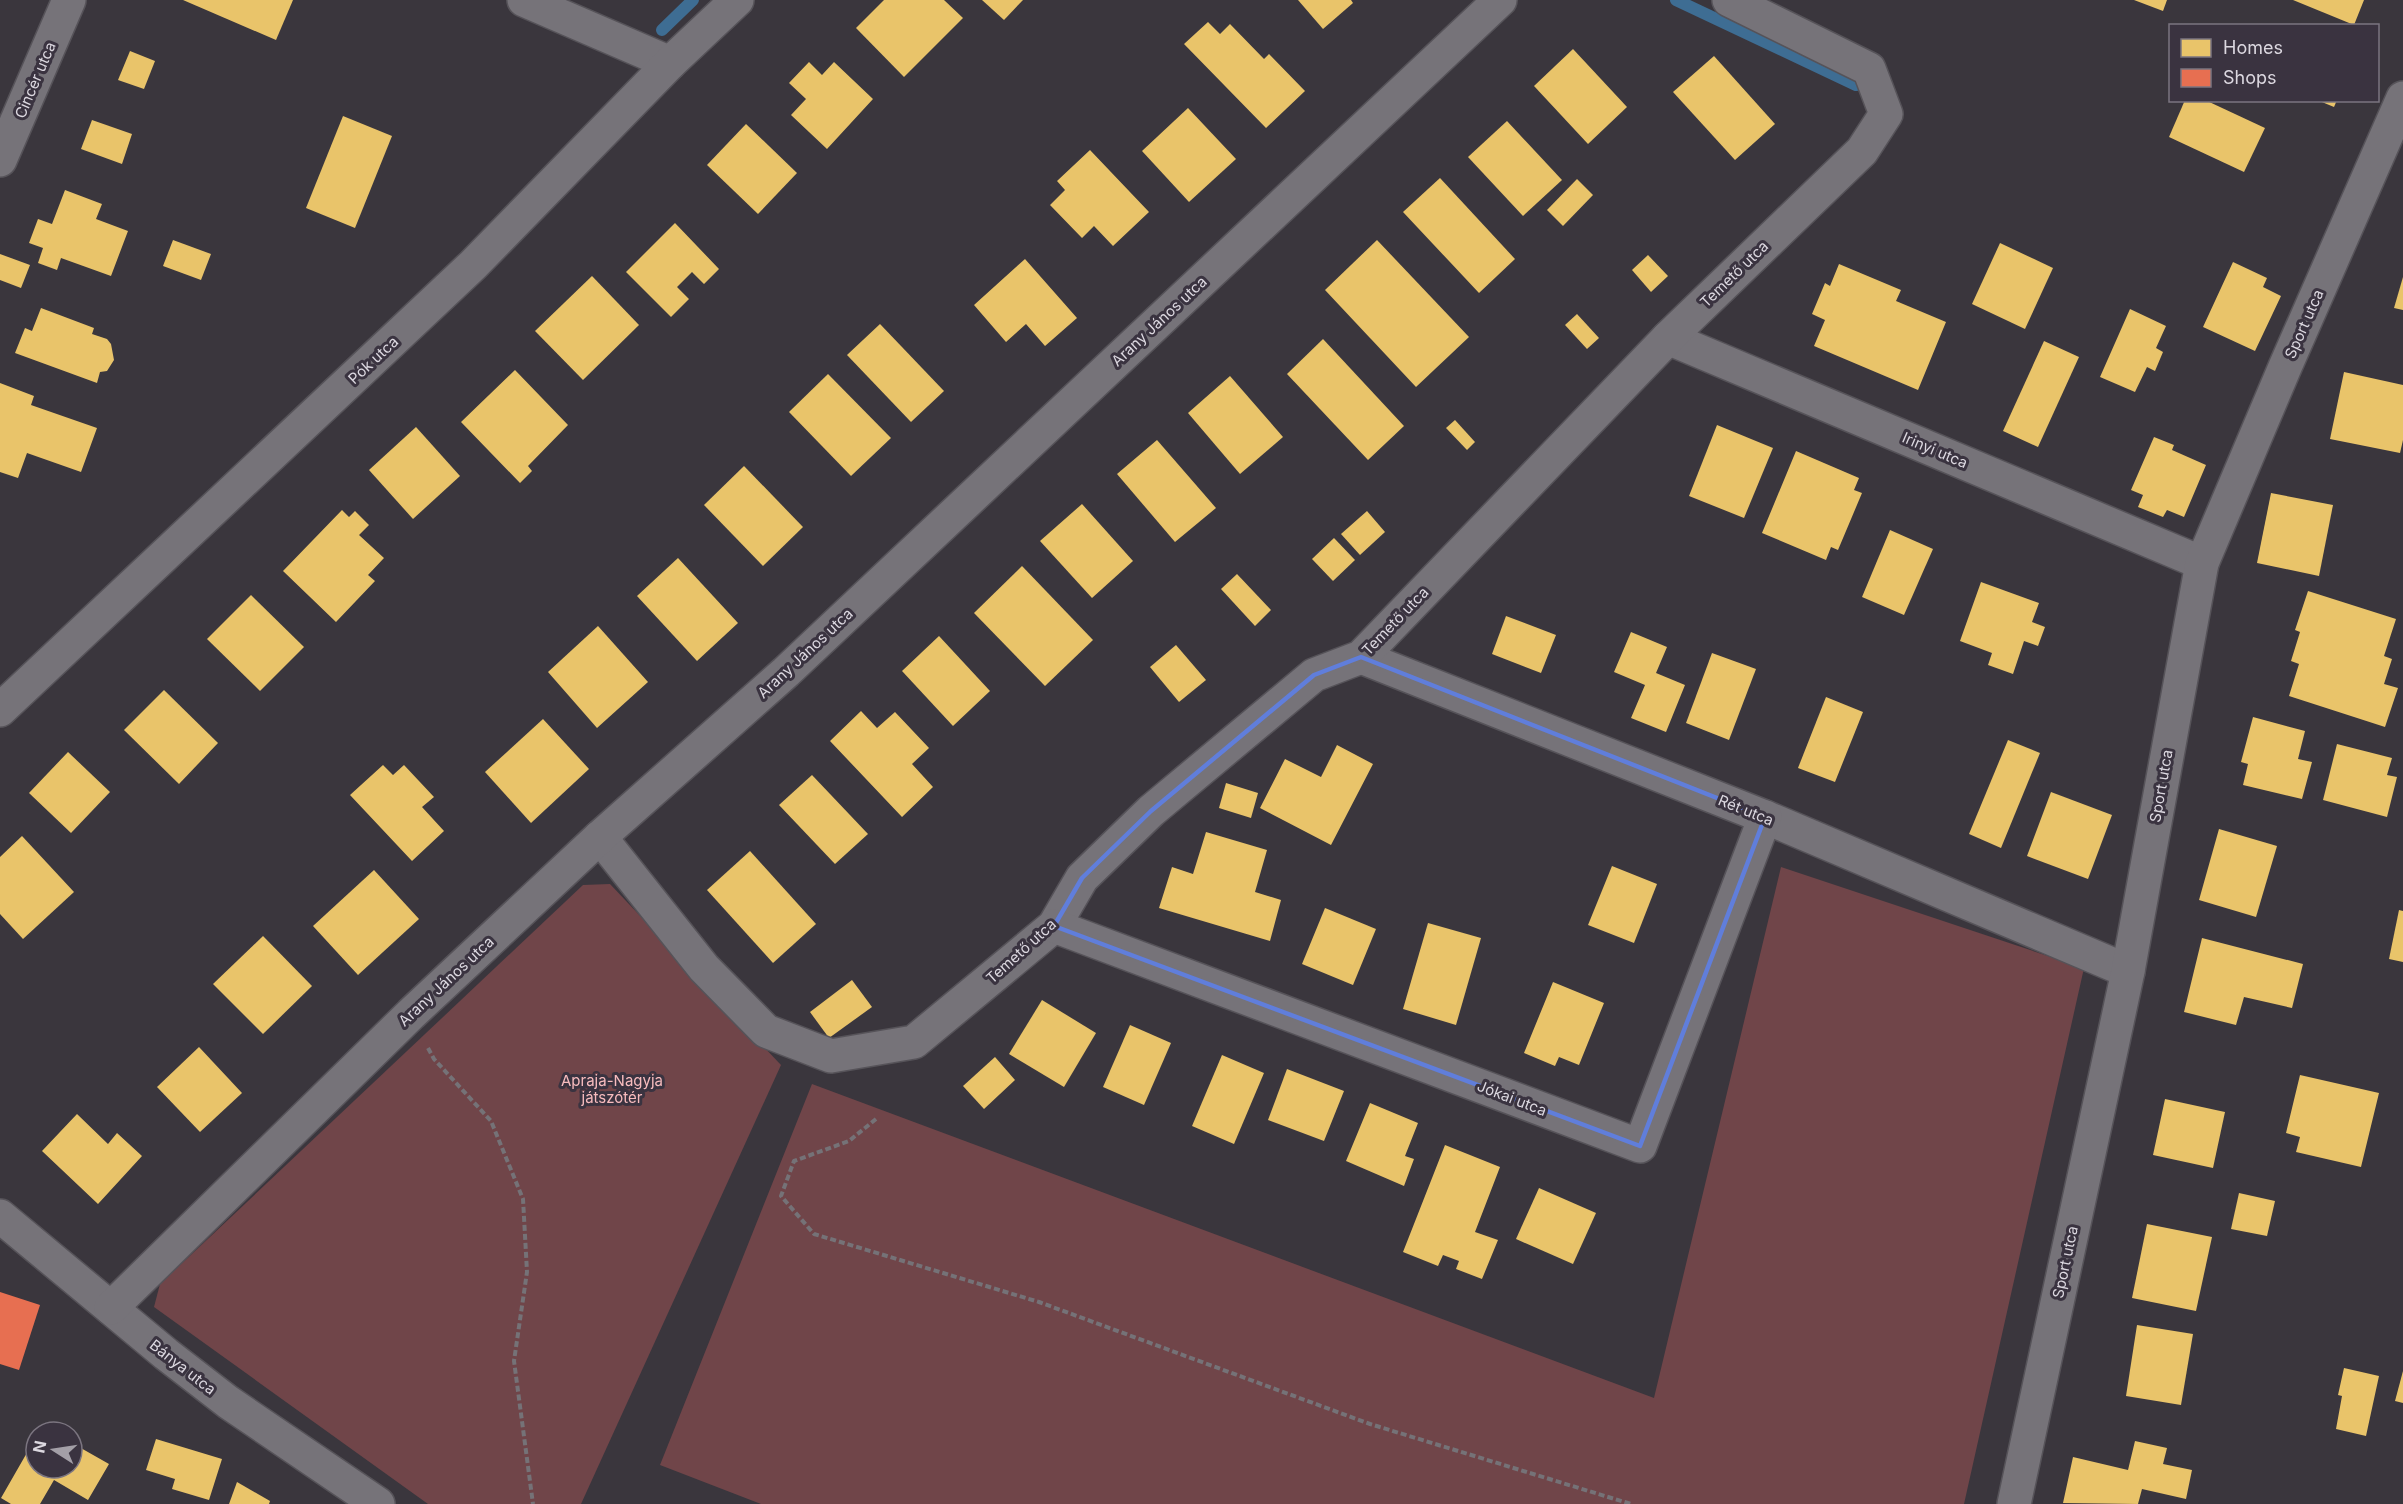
<svg xmlns="http://www.w3.org/2000/svg" width="2403" height="1504" viewBox="0 0 2403 1504" font-family="Inter,sans-serif">
<rect width="100%" height="100%" fill="#3a363d"/>
<!-- green -->
<g fill="#704549">
<polygon points="1781,867 2084,968 1964,1504 761,1504 660,1465 812,1084 1654,1398"/>
<polygon points="610,884 781,1065 581,1504 428,1504 154,1307 160,1284 583,885"/>
</g>
<!-- homes -->
<g fill="#e9c46a">
<polygon points="183,0 293,0 276,40"/>
<polygon points="884,0 944,0 963,18 904,77 856,28"/>
<polygon points="982,0 1023,0 1004,20"/>
<polygon points="1298,0 1351,0 1353,3 1323,29"/>
<polygon points="2134,0 2167,0 2163,11"/>
<polygon points="2293,0 2364,0 2354,25"/>
<polygon points="1208,22 1220,34 1230,24 1264,59 1269,54 1305,91 1266,128 1184,44"/>
<polygon points="1573,49 1627,107 1588,144 1534,86"/>
<polygon points="130,51 155,61 144,89 118,80"/>
<polygon points="1714,56 1775,124 1735,160 1673,92"/>
<polygon points="809,62 822,75 834,62 873,99 827,149 791,115 806,99 789,83"/>
<polygon points="2185,100 2205,100 2265,128 2244,172 2169,137"/>
<polygon points="2317,100 2337,100 2334,107"/>
<polygon points="1188,108 1236,159 1189,202 1142,151"/>
<polygon points="343,116 392,136 355,228 306,208"/>
<polygon points="92,120 132,134 122,164 81,149"/>
<polygon points="1507,121 1562,180 1523,216 1468,157"/>
<polygon points="746,124 797,173 758,214 707,165"/>
<polygon points="1090,150 1149,212 1113,246 1094,226 1082,238 1050,205 1065,190 1057,181"/>
<polygon points="1440,178 1515,259 1479,293 1403,212"/>
<polygon points="1577,179 1593,195 1563,226 1547,210"/>
<polygon points="65,190 102,204 96,219 128,231 111,276 61,258 57,270 38,263 43,248 29,243 38,219 52,224"/>
<polygon points="675,223 719,269 704,284 692,272 677,287 689,299 671,317 626,272"/>
<polygon points="173,240 211,254 201,280 163,266"/>
<polygon points="1377,240 1469,337 1416,387 1325,290"/>
<polygon points="2000,243 2053,268 2025,329 1972,304"/>
<polygon points="0,254 30,265 21,288 0,280"/>
<polygon points="1648,255 1668,276 1651,292 1632,270"/>
<polygon points="1025,259 1077,318 1045,346 1026,324 1006,342 974,305"/>
<polygon points="2233,262 2267,278 2263,287 2281,296 2255,351 2203,327"/>
<polygon points="1839,264 1901,290 1896,301 1946,322 1918,390 1814,346 1825,320 1812,314 1825,283 1830,286"/>
<polygon points="592,276 639,325 583,380 535,331"/>
<polygon points="2403,277 2403,310 2394,308"/>
<polygon points="41,308 94,328 92,334 107,339 111,344 114,360 107,371 100,372 97,383 15,353 25,328 32,331"/>
<polygon points="2130,309 2166,326 2156,348 2163,352 2155,371 2147,367 2135,392 2100,377"/>
<polygon points="1577,314 1599,338 1587,349 1565,325"/>
<polygon points="880,324 944,391 911,422 847,355"/>
<polygon points="1323,339 1404,426 1368,460 1287,374"/>
<polygon points="2044,341 2079,357 2038,447 2003,431"/>
<polygon points="515,370 568,425 528,466 532,471 520,483 461,422"/>
<polygon points="2344,372 2403,385 2403,440 2400,453 2330,439"/>
<polygon points="828,374 891,438 851,476 789,412"/>
<polygon points="1230,376 1283,437 1240,474 1188,413"/>
<polygon points="0,383 34,396 31,405 97,428 81,472 27,453 18,478 0,472"/>
<polygon points="1455,420 1475,442 1467,450 1446,428"/>
<polygon points="1717,425 1773,448 1744,518 1689,496"/>
<polygon points="416,427 460,476 413,519 369,470"/>
<polygon points="2154,437 2174,445 2172,450 2206,465 2184,517 2167,510 2163,517 2138,507 2143,495 2131,490"/>
<polygon points="1157,440 1216,508 1175,542 1117,474"/>
<polygon points="1796,451 1859,478 1854,490 1862,493 1838,550 1831,547 1826,560 1762,533"/>
<polygon points="744,466 803,527 763,566 704,505"/>
<polygon points="2271,493 2333,505 2319,576 2257,563"/>
<polygon points="1082,504 1133,561 1092,598 1040,541"/>
<polygon points="342,510 349,517 355,511 369,525 359,535 384,558 368,575 375,581 336,622 283,571"/>
<polygon points="1367,511 1385,532 1360,555 1341,534"/>
<polygon points="1890,530 1933,549 1904,615 1862,597"/>
<polygon points="1334,538 1355,560 1333,581 1312,559"/>
<polygon points="678,558 738,623 697,661 637,596"/>
<polygon points="1022,566 1093,640 1045,686 974,613"/>
<polygon points="1237,574 1271,610 1255,626 1221,589"/>
<polygon points="1981,582 2039,603 2032,622 2045,627 2038,646 2024,641 2013,674 1988,665 1992,653 1960,641"/>
<polygon points="2308,591 2396,619 2384,656 2392,659 2384,684 2398,688 2385,727 2289,696 2299,664 2291,661 2300,632 2295,630"/>
<polygon points="251,595 304,647 260,691 207,639"/>
<polygon points="1506,616 1556,635 1541,673 1492,654"/>
<polygon points="598,626 648,682 597,728 548,672"/>
<polygon points="1631,632 1667,647 1656,673 1685,685 1666,732 1631,718 1645,685 1614,672"/>
<polygon points="939,636 990,691 953,726 902,671"/>
<polygon points="1176,645 1206,680 1179,702 1150,667"/>
<polygon points="1712,653 1756,669 1729,740 1686,723"/>
<polygon points="164,690 218,743 179,784 124,730"/>
<polygon points="1826,697 1863,712 1835,782 1798,768"/>
<polygon points="861,711 877,728 895,712 929,748 912,764 933,787 902,817 830,741"/>
<polygon points="2253,717 2305,731 2298,759 2312,762 2302,799 2243,785 2248,764 2241,762"/>
<polygon points="543,719 589,769 531,823 485,772"/>
<polygon points="2008,740 2040,753 2001,848 1969,834"/>
<polygon points="2337,744 2392,758 2387,775 2397,777 2387,817 2323,800"/>
<polygon points="1337,745 1373,764 1331,845 1260,808 1285,759 1321,777"/>
<polygon points="68,752 110,792 71,833 29,793"/>
<polygon points="383,765 393,775 404,765 434,797 422,807 444,831 412,861 350,795"/>
<polygon points="812,775 868,834 835,864 779,805"/>
<polygon points="1226,783 1258,793 1251,818 1219,808"/>
<polygon points="2051,792 2112,815 2088,879 2027,856"/>
<polygon points="2219,829 2277,846 2256,917 2199,900"/>
<polygon points="1206,832 1267,850 1255,892 1281,900 1270,941 1159,908 1172,867 1193,874"/>
<polygon points="22,836 74,892 23,939 0,914 0,857"/>
<polygon points="750,851 816,924 773,963 707,890"/>
<polygon points="1612,866 1657,884 1634,943 1588,925"/>
<polygon points="374,870 419,919 358,975 313,926"/>
<polygon points="1325,908 1376,929 1353,985 1302,964"/>
<polygon points="2399,910 2403,911 2403,962 2389,959"/>
<polygon points="1428,923 1481,938 1456,1025 1403,1009"/>
<polygon points="263,936 312,986 263,1034 213,984"/>
<polygon points="2202,938 2303,964 2292,1008 2244,997 2236,1025 2184,1012"/>
<polygon points="852,980 872,1007 829,1038 810,1012"/>
<polygon points="1553,982 1604,1003 1579,1065 1559,1057 1555,1066 1524,1053"/>
<polygon points="1042,1000 1096,1033 1064,1087 1009,1054"/>
<polygon points="1130,1025 1171,1043 1144,1105 1103,1087"/>
<polygon points="199,1047 242,1093 200,1132 157,1087"/>
<polygon points="1222,1055 1264,1073 1234,1144 1192,1126"/>
<polygon points="995,1057 1015,1080 984,1109 963,1086"/>
<polygon points="1287,1069 1344,1091 1324,1141 1268,1120"/>
<polygon points="2300,1075 2379,1093 2361,1167 2296,1152 2300,1137 2286,1133"/>
<polygon points="2165,1099 2225,1112 2213,1168 2153,1155"/>
<polygon points="1370,1103 1418,1123 1405,1156 1414,1159 1404,1186 1346,1161"/>
<polygon points="77,1114 108,1144 117,1133 142,1156 98,1204 42,1151"/>
<polygon points="1445,1145 1500,1167 1475,1232 1498,1240 1482,1279 1456,1269 1459,1261 1443,1255 1438,1266 1403,1252"/>
<polygon points="1539,1188 1596,1213 1573,1264 1516,1239"/>
<polygon points="2239,1193 2275,1201 2267,1236 2231,1229"/>
<polygon points="2147,1224 2212,1237 2196,1311 2132,1298"/>
<polygon points="2137,1325 2193,1334 2181,1405 2126,1396"/>
<polygon points="2344,1368 2379,1376 2366,1436 2336,1429 2342,1396 2338,1395"/>
<polygon points="2403,1371 2403,1403 2395,1401"/>
<polygon points="42,1426 52,1432 39,1432"/>
<polygon points="36,1437 36,1468 72,1468 72,1443 109,1464 88,1500 54,1480 40,1504 11,1504 1,1498"/>
<polygon points="156,1439 222,1459 209,1500 172,1489 175,1479 146,1470"/>
<polygon points="2135,1441 2167,1448 2163,1464 2192,1470 2186,1499 2142,1489 2138,1504 2063,1503 2073,1457 2128,1470"/>
<polygon points="237,1482 270,1501 269,1504 229,1504"/>
</g>
<!-- shops -->
<polygon fill="#e76f51" points="0,1292 40,1305 19,1370 0,1364"/>
<g fill="none" stroke-linecap="round" stroke-linejoin="round">
<!-- stream -->
<g stroke="#3e6d93" stroke-width="12">
<polyline points="1676,0 1856,85"/>
<polyline points="662,30 693,0"/>
</g>
<defs>
<g id="minor">
<polyline points="524,0 670,63"/>
<polyline points="0,160 69,0"/>
<polyline points="1668,338 2202,563"/>
<polyline points="1361,657 1765,817 2128,971"/>
<polyline points="0,710 473,265 670,63 737,0"/>
<polyline points="600,837 704,968 766,1031 831,1056 914,1042 1054,926 1082,878 1151,811 1314,675 1361,657 1668,338 1862,151 1886,114 1869,69 1729,0"/>
<polyline points="1054,926 1640,1146 1765,817"/>
<polyline points="0,1216 166,1354 228,1402 378,1504"/>
<polyline points="111,1308 411,1014 600,837 786,672 1500,0"/>
<polyline points="2014,1504 2128,971 2202,563 2285,367 2403,98"/>
</g>
</defs>
<!-- minor casing -->
<use href="#minor" stroke="#565359" stroke-width="36"/>
<!-- path -->
<g stroke="#757277" stroke-width="4" stroke-dasharray="6 3" stroke-linecap="butt">
<polyline points="428,1048 434,1059 491,1121 523,1199 527,1272 514,1361 533,1504"/>
<polyline points="876,1119 849,1141 794,1161 781,1196 814,1234 1039,1302 1370,1424 1631,1504"/>
</g>
<!-- minor -->
<use href="#minor" stroke="#767379" stroke-width="33"/>
</g>
<!-- marked area -->
<path fill="none" stroke="#607edb" stroke-width="4.5" stroke-linejoin="round" d="M1361 657 1765 817 1640 1146 1054 926 1082 878 1151 811 1314 675Z"/>
<g text-anchor="middle" dominant-baseline="central" stroke-width="6" stroke-linejoin="round" paint-order="stroke">
<!-- street labels -->
<g font-size="15" fill="#dcd8e0" stroke="#3a3340">
<text transform="translate(35 80) rotate(-67)">Cincér utca</text>
<text transform="translate(1734 274) rotate(-44)">Temető utca</text>
<text transform="translate(1159 321) rotate(-43)">Arany János utca</text>
<text transform="translate(2304 324) rotate(-66)">Sport utca</text>
<text transform="translate(373 360) rotate(-43)">Pók utca</text>
<text transform="translate(1935 450) rotate(23)">Irinyi utca</text>
<text transform="translate(1395 621) rotate(-46)">Temető utca</text>
<text transform="translate(805 653) rotate(-43)">Arany János utca</text>
<text transform="translate(2161 786) rotate(-80)">Sport utca</text>
<text transform="translate(1746 810) rotate(22)">Rét utca</text>
<text transform="translate(1021 951) rotate(-42)">Temető utca</text>
<text transform="translate(446 981) rotate(-43)">Arany János utca</text>
<text transform="translate(1512 1098) rotate(21)">Jókai utca</text>
<text transform="translate(2065 1262) rotate(-78)">Sport utca</text>
<text transform="translate(183 1367) rotate(38)">Bánya utca</text>
</g>
<!-- park labels -->
<g font-size="15" fill="#f8bcbe" stroke="#3a3340">
<text x="612" y="1080">Apraja-Nagyja<tspan x="612" dy="17">játszótér</tspan></text>
</g>
</g>
<!-- legend -->
<rect x="2169" y="24" width="210" height="78" fill="#3a3340" stroke="#7b7580" stroke-width="1.5"/>
<rect x="2181" y="39" width="30" height="18" fill="#e9c46a" stroke="#7b7580" stroke-width="1.5"/>
<text x="2223" y="54" font-size="18" fill="#dcd8e0">Homes</text>
<rect x="2181" y="69" width="30" height="18" fill="#e76f51" stroke="#7b7580" stroke-width="1.5"/>
<text x="2223" y="84" font-size="18" fill="#dcd8e0">Shops</text>
<!-- north arrow -->
<g transform="translate(54 1450) rotate(282)"><circle r="28" fill="#3a3340" stroke="#7b7580" stroke-width="1.5"/>
<path d="M0-4.5L10 22L0 15L-10 22Z" fill="#a39fa7"/>
<text y="-9" font-size="16" font-weight="bold" text-anchor="middle" fill="#dcd8e0">N</text>
</g>
</svg>
